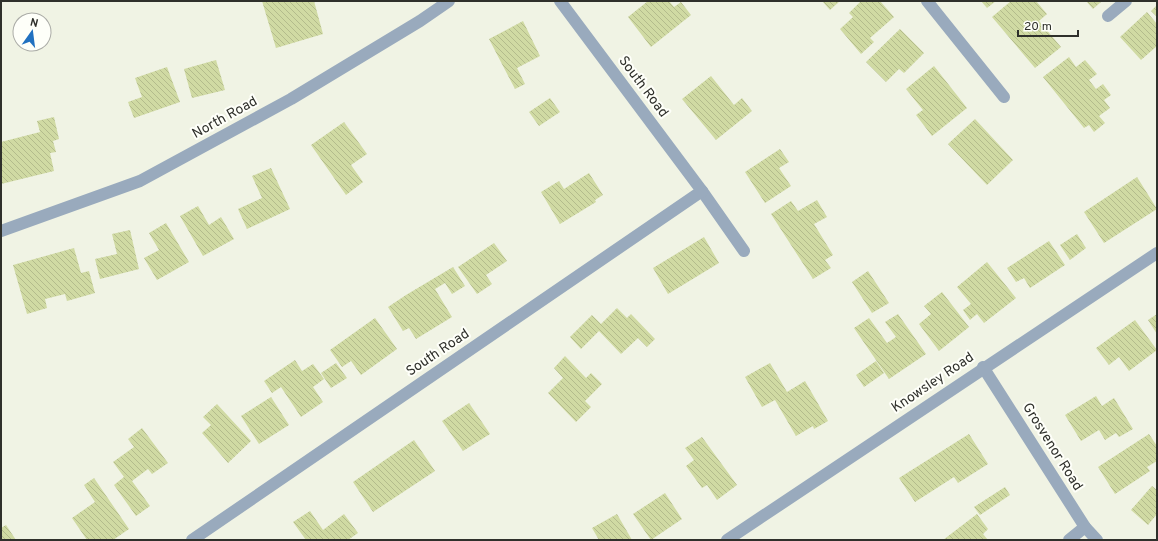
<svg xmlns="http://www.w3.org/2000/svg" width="1158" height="541" viewBox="0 0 1158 541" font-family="Overpass,sans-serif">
<defs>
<pattern id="building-back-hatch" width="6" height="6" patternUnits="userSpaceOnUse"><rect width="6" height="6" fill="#d0daa3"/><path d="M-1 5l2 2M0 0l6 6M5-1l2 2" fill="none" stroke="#b3bb8c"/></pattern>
</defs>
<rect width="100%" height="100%" fill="#f0f3e4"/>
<!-- building -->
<g fill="url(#building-back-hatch)">
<polygon points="262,1 314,1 323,34 276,48"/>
<polygon points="648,1 669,1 674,7 681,2 691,15 651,47 628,17"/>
<polygon points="822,1 840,1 830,10"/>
<polygon points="861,1 880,1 894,17 870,38 874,42 861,54 840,29 853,17 849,13"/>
<polygon points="981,1 996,1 987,8"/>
<polygon points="1011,1 1036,1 1047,14 1039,21 1061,47 1035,68 992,17"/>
<polygon points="1086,1 1099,1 1101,2 1093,9"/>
<polygon points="1157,5 1157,17 1151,11"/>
<polygon points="1147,12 1157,24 1157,46 1141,60 1120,37"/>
<polygon points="523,21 540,56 517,68 525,84 515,89 489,39"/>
<polygon points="900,29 924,53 904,73 899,69 886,82 866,62"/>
<polygon points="1069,57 1076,67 1085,60 1097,74 1089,80 1096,89 1103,84 1111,95 1104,100 1110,108 1099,116 1105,123 1094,132 1089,125 1084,128 1043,77"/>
<polygon points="216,60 225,90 192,98 184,69"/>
<polygon points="934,66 967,108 932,136 916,115 923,110 906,89"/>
<polygon points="167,67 180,102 134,118 128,102 142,97 135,78"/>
<polygon points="711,76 734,105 742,98 752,111 716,140 682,99"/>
<polygon points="550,98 560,112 539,126 529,112"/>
<polygon points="54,117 59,139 53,141 56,152 50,153 54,171 1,184 1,142 40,132 37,121"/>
<polygon points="975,119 1013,160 987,185 948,144"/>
<polygon points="344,122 367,154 351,165 363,182 346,195 311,145"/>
<polygon points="780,149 789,162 779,168 791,186 765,203 745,172"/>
<polygon points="271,168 290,209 247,229 238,209 262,198 252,176"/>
<polygon points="589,173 603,195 595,200 596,202 560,224 541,192 559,181 564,189"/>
<polygon points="1137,177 1157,209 1104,243 1084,212"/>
<polygon points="817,200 827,217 814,224 833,255 825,260 831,268 813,279 771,214 791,201 798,211"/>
<polygon points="198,206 209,225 221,217 234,239 203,256 180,216"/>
<polygon points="166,223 189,262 157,280 144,258 159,250 149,233"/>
<polygon points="130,230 139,269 100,279 95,259 117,254 112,234"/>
<polygon points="1077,234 1086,248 1070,260 1060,245"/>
<polygon points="704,237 719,263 668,294 653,268"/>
<polygon points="1049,241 1065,265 1030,288 1024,278 1016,282 1007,268"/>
<polygon points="494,243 507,261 486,275 492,284 477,294 458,267"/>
<polygon points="74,248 81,273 89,271 95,293 67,301 65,294 45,299 47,308 27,314 13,265"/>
<polygon points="987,262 1016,298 984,323 977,314 970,320 963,310 971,304 957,287"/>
<polygon points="453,267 465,286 452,294 445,283 435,289 452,317 416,339 409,328 403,331 388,307 406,295"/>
<polygon points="868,271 889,303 872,313 852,282"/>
<polygon points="942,292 969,327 939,351 919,324 931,314 924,306"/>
<polygon points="617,308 627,318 631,314 655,339 647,347 638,338 621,354 599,331 581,349 570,337 592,315 601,324"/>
<polygon points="898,314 926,354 889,379 854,328 869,318 887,343 896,337 885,322"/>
<polygon points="1157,314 1157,334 1148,320"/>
<polygon points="375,318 397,349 361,375 351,361 342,367 330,350"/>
<polygon points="1135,320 1157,350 1129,371 1119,357 1109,365 1096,348"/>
<polygon points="565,356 586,378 591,373 602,384 585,401 591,407 576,422 548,393 563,378 554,368"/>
<polygon points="295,360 302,371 313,364 324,379 313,387 323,402 301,417 281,387 272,393 264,381"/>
<polygon points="876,361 884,373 864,387 856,375"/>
<polygon points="336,363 347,378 331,388 321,373"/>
<polygon points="770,363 787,392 805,381 828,421 814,429 813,426 796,436 775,400 762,407 745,377"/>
<polygon points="1096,396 1102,406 1114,398 1133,429 1119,437 1116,433 1105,440 1099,430 1081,441 1065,415"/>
<polygon points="271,397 289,425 259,444 241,416"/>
<polygon points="469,403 490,434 463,451 442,421"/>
<polygon points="217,404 251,441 228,463 202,433 211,425 203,417"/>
<polygon points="142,428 168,463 152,474 148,469 132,481 150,506 136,516 114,485 124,477 113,462 134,447 128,439"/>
<polygon points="969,434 988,464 958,483 954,477 915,502 899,478"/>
<polygon points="1149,434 1157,446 1157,461 1147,467 1150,471 1115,494 1098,467"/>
<polygon points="702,437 737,485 717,500 707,485 702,488 686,466 694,460 685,448"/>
<polygon points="414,440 435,471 373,512 353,482"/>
<polygon points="94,478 129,529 113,540 87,540 72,518 95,502 84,485"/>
<polygon points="1152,486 1157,490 1157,514 1148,525 1131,510"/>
<polygon points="1005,487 1010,495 980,515 974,507"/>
<polygon points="665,493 682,519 651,540 633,514"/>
<polygon points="310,511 323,530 344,514 358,533 348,540 306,540 293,522"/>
<polygon points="617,514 632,540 599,540 592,528"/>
<polygon points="977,514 988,529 983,534 988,540 943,540"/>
<polygon points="6,525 16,540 1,540 1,528"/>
</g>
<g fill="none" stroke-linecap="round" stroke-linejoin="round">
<!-- minor -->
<g stroke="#99aabd" stroke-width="12">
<polyline points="927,1 1004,97"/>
<polyline points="1108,16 1126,1"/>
<polyline points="702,191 744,251"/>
<polyline points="1,231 140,181 291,99 420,21 449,1"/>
<polyline points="983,367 1085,527 1097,540"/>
<polyline points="192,540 702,191 560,1"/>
<polyline points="727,540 1157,253"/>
<polyline points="1069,540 1085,527"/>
</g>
</g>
<g text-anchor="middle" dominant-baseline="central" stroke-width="4" stroke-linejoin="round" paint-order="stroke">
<!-- street labels -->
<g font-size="14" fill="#2f302b" stroke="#fefff9">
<text transform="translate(643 87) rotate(53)">South Road</text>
<text transform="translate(225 118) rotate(-29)">North Road</text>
<text transform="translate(438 353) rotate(-34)">South Road</text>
<text transform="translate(933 383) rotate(-34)">Knowsley Road</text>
<text transform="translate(1052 447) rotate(58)">Grosvenor Road</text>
</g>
</g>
<!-- border -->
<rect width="1158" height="541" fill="none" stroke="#2f302b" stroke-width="4"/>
<!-- north arrow -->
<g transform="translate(32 32) rotate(14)"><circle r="19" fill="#fefff9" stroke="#abaca7"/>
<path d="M0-3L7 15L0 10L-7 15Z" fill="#2171c0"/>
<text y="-6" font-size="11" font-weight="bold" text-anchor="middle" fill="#2f302b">N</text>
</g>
<!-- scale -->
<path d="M1018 30v6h60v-6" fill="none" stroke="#2f302b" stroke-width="2"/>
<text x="1024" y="30" font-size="12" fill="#2f302b" stroke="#fefff9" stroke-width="3" paint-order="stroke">20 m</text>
</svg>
